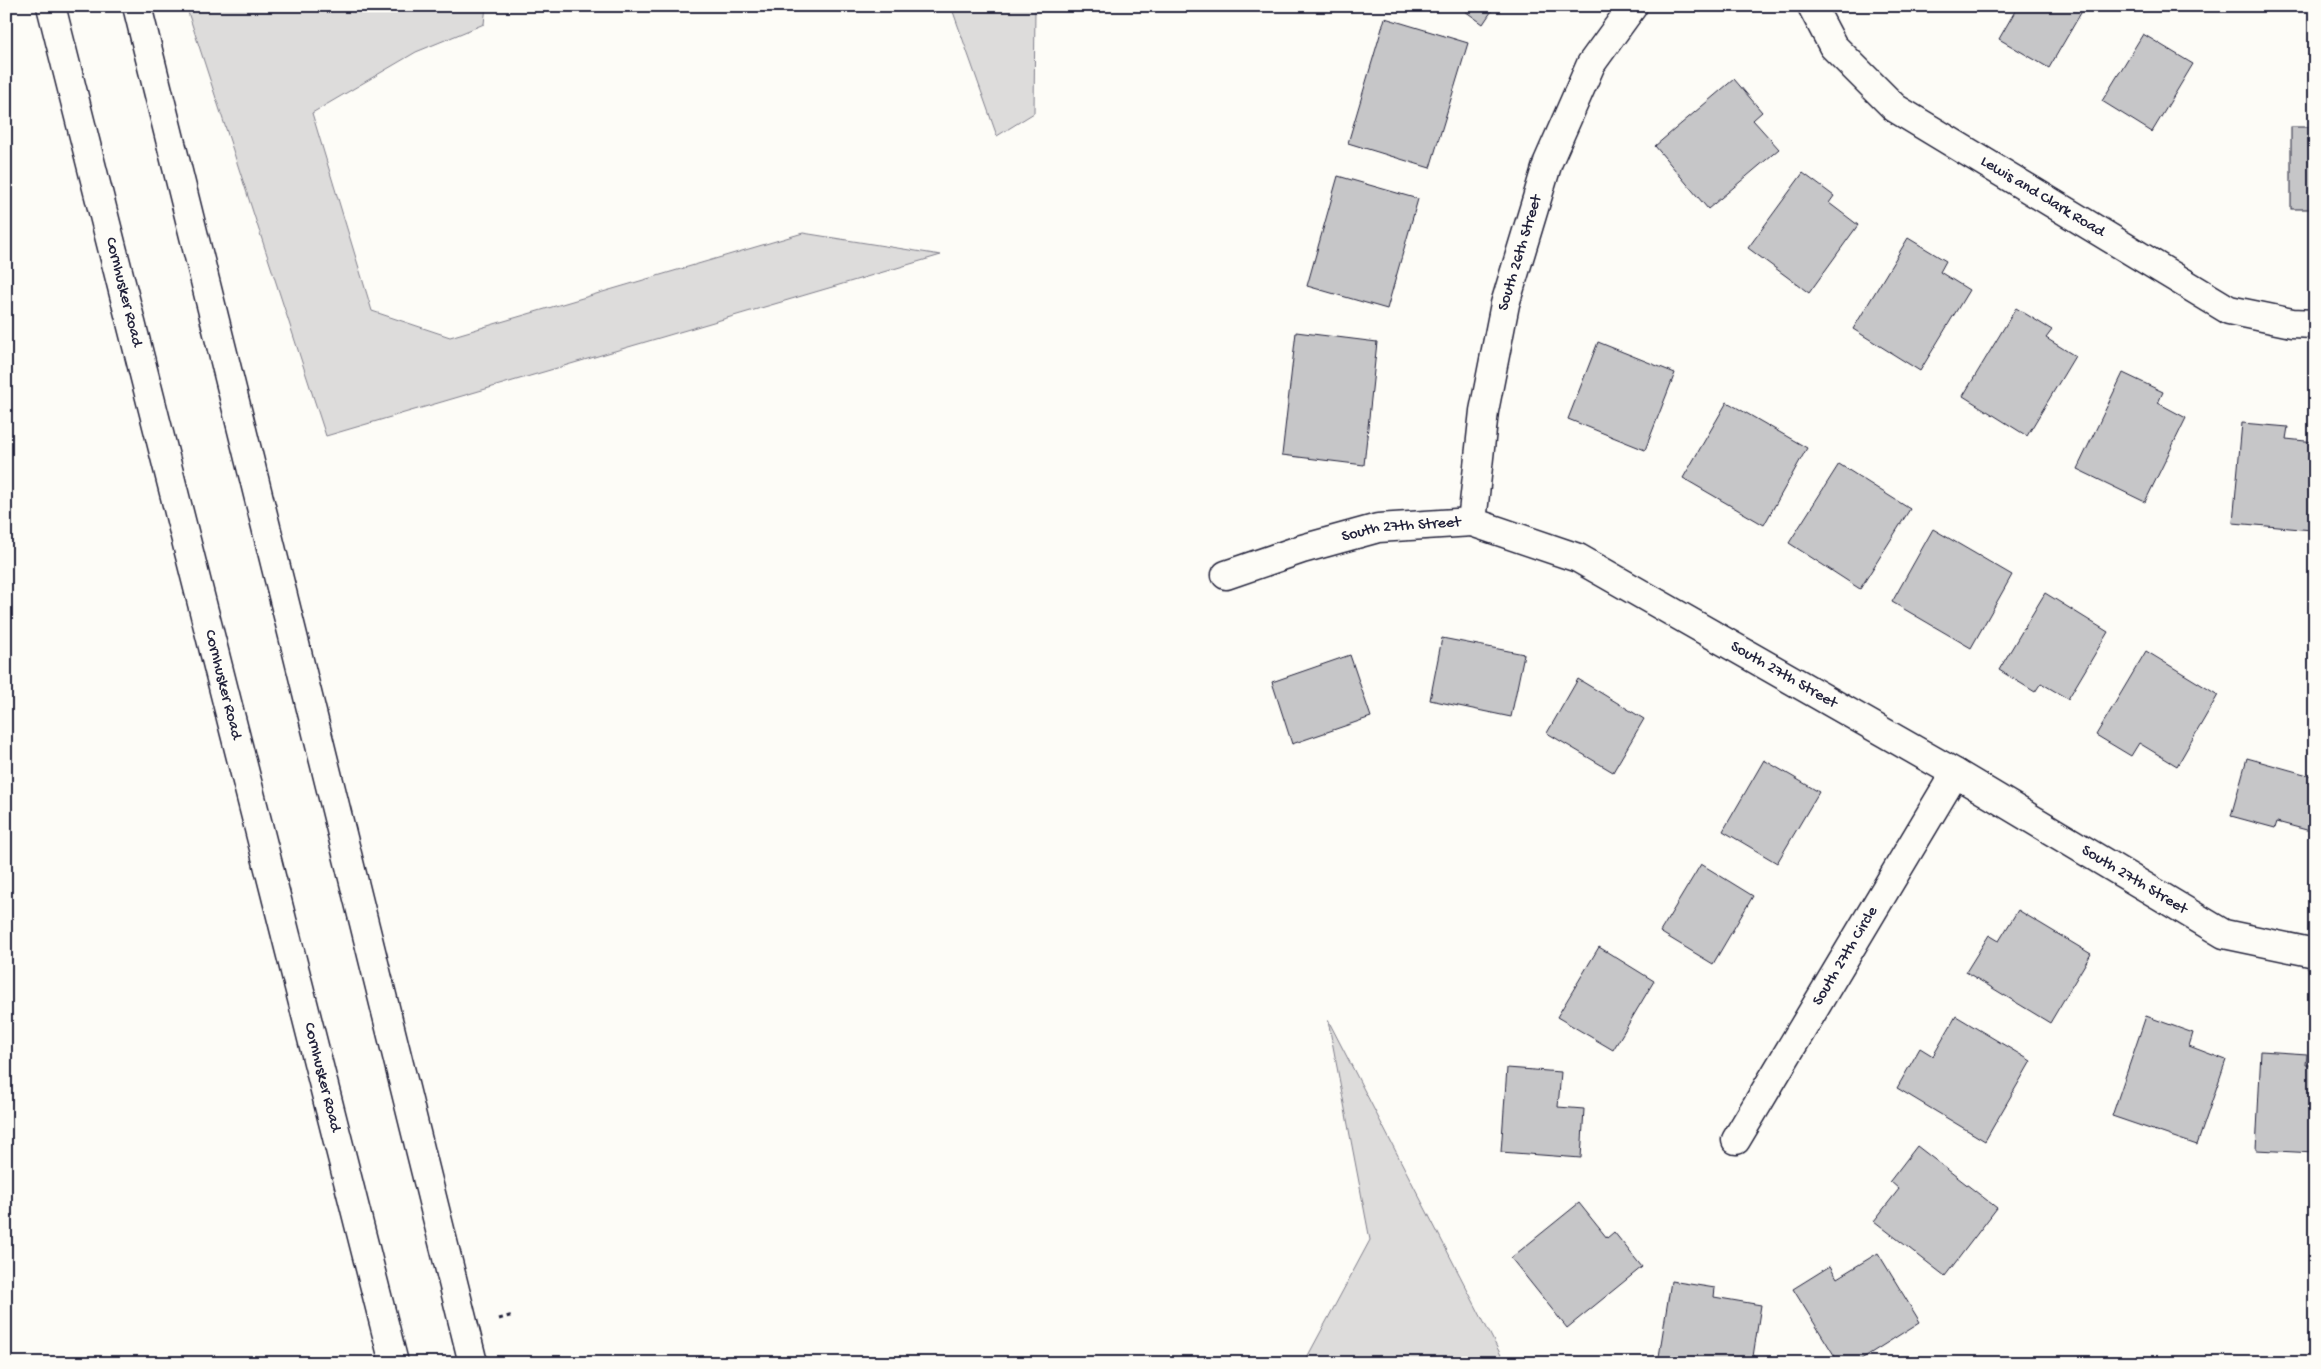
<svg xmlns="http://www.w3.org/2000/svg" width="2321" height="1369" viewBox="0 0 2321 1369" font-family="'Gochi Hand',sans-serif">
<rect width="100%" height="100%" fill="#fdfcf7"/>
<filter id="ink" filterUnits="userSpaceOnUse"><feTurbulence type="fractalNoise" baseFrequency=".02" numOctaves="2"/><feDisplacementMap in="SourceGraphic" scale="10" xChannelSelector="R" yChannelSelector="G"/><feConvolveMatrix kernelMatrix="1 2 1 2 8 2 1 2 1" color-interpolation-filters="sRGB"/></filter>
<g filter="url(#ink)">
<!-- green -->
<g fill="#dddcdb" stroke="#807f8b">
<polygon points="186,6 486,6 484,24 416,52 312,113 372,311 450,337 803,233 941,255 326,436"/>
<polygon points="951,6 1035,6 1034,113 997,136"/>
<polygon points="1328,1020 1505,1363 1304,1363 1370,1240"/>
</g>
<!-- building -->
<g fill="#c6c6c8" stroke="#22223b">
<polygon points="1458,6 1495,6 1483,24"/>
<polygon points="2018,6 2085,6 2049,68 1999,39"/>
<polygon points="1385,18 1468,43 1430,168 1348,143"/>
<polygon points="2143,34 2193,64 2152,132 2102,101"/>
<polygon points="1734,79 1762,112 1753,120 1779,149 1708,209 1655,146"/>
<rect x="2291" y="127" width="24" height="82"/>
<polygon points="1803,173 1834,196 1829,203 1858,225 1809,293 1748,248"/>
<polygon points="1338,176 1418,199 1387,309 1307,286"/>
<polygon points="1908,238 1946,261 1940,272 1969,290 1920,371 1853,329"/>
<polygon points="2016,308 2052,330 2046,338 2075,356 2027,436 1963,396"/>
<polygon points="1296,332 1377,342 1364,465 1282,455"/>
<polygon points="1598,342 1675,373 1645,450 1568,419"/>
<polygon points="2123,373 2163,392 2158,403 2186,418 2145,502 2077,469"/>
<polygon points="1727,402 1807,448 1764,525 1683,478"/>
<polygon points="2242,423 2288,427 2286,439 2315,442 2315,498 2312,530 2233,523"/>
<polygon points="1839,464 1910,509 1860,589 1789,543"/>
<polygon points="1933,529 2012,575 1971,648 1892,602"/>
<polygon points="2045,593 2108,632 2068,699 2041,683 2035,692 1999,670"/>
<polygon points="1442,638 1524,654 1511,717 1430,700"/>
<polygon points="2146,651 2218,695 2177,766 2139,743 2131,756 2096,735"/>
<polygon points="1350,655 1371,717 1292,744 1272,682"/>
<polygon points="1578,679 1644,719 1613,772 1547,733"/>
<polygon points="2247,758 2315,777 2314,832 2277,822 2275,828 2231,816"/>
<polygon points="1764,760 1819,792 1777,863 1723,831"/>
<polygon points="1701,864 1753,896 1713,964 1660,932"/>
<polygon points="2018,910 2091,954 2050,1023 1966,972 1989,935 1999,941"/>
<polygon points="1599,947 1654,981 1613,1050 1557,1017"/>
<polygon points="1956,1016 2031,1061 1985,1141 1897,1088 1920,1048 1933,1056"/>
<polygon points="2146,1016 2193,1033 2189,1046 2226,1060 2197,1145 2112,1116"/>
<polygon points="2261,1051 2307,1054 2306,1065 2315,1065 2315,1153 2256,1150"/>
<polygon points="1507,1068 1561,1072 1558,1107 1584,1109 1581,1158 1501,1152"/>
<polygon points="1917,1146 1997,1208 1945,1276 1874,1221 1899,1189 1890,1181"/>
<polygon points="1579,1203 1607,1238 1614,1232 1642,1267 1567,1328 1511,1258"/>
<polygon points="1878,1253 1920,1322 1855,1363 1839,1363 1793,1289 1830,1266 1837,1278"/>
<polygon points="1671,1281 1715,1288 1714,1297 1761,1305 1752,1363 1658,1363"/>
</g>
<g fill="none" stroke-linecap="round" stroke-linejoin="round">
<defs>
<g id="minor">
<path id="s1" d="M1812 6 1833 46 1895 108 2229 310 2292 323 2315 324"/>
<path id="s2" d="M1472 522 1484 411 1505 304 1548 162 1591 64 1633 6"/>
<path id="s3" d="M1226 575 1302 549 1378 528 1472 522 1578 558 1955 773 2224 934 2315 953"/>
<path id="s4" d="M1736 1140 1955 773"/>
</g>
<g id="major">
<path id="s5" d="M51 6 394 1363"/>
<polyline points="137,6 473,1363"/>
</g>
</defs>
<!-- minor casing -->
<use href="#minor" stroke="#22223b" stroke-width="31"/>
<!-- major casing -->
<use href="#major" stroke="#22223b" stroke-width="31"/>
<!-- path -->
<polyline stroke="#22223b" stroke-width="3" stroke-dasharray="4 4" stroke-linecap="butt" points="499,1319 513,1315"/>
<!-- minor -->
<use href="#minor" stroke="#fdfcf7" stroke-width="28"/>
<!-- major -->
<use href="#major" stroke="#fdfcf7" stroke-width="28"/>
</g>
</g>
<g text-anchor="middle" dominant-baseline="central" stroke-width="4" stroke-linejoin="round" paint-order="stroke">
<!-- street labels -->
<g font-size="16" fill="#22223b" stroke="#fdfcf7">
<text stroke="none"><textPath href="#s1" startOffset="305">Lewis and Clark Road</textPath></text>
<text stroke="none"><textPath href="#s2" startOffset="274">South 26th Street</textPath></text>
<text stroke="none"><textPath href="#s5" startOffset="295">Cornhusker Road</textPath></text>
<text stroke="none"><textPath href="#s3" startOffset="182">South 27th Street</textPath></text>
<text stroke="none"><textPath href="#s3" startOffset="602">South 27th Street</textPath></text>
<text stroke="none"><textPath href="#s5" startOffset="700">Cornhusker Road</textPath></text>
<text stroke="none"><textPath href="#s3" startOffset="1008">South 27th Street</textPath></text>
<text stroke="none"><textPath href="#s4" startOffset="214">South 27th Circle</textPath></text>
<text stroke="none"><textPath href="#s5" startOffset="1105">Cornhusker Road</textPath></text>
</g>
</g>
<!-- margin -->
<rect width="2321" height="1369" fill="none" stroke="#fdfcf7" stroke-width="25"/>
<rect x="12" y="12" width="2296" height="1344" fill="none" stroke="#22223b" stroke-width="2" filter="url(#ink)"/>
</svg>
